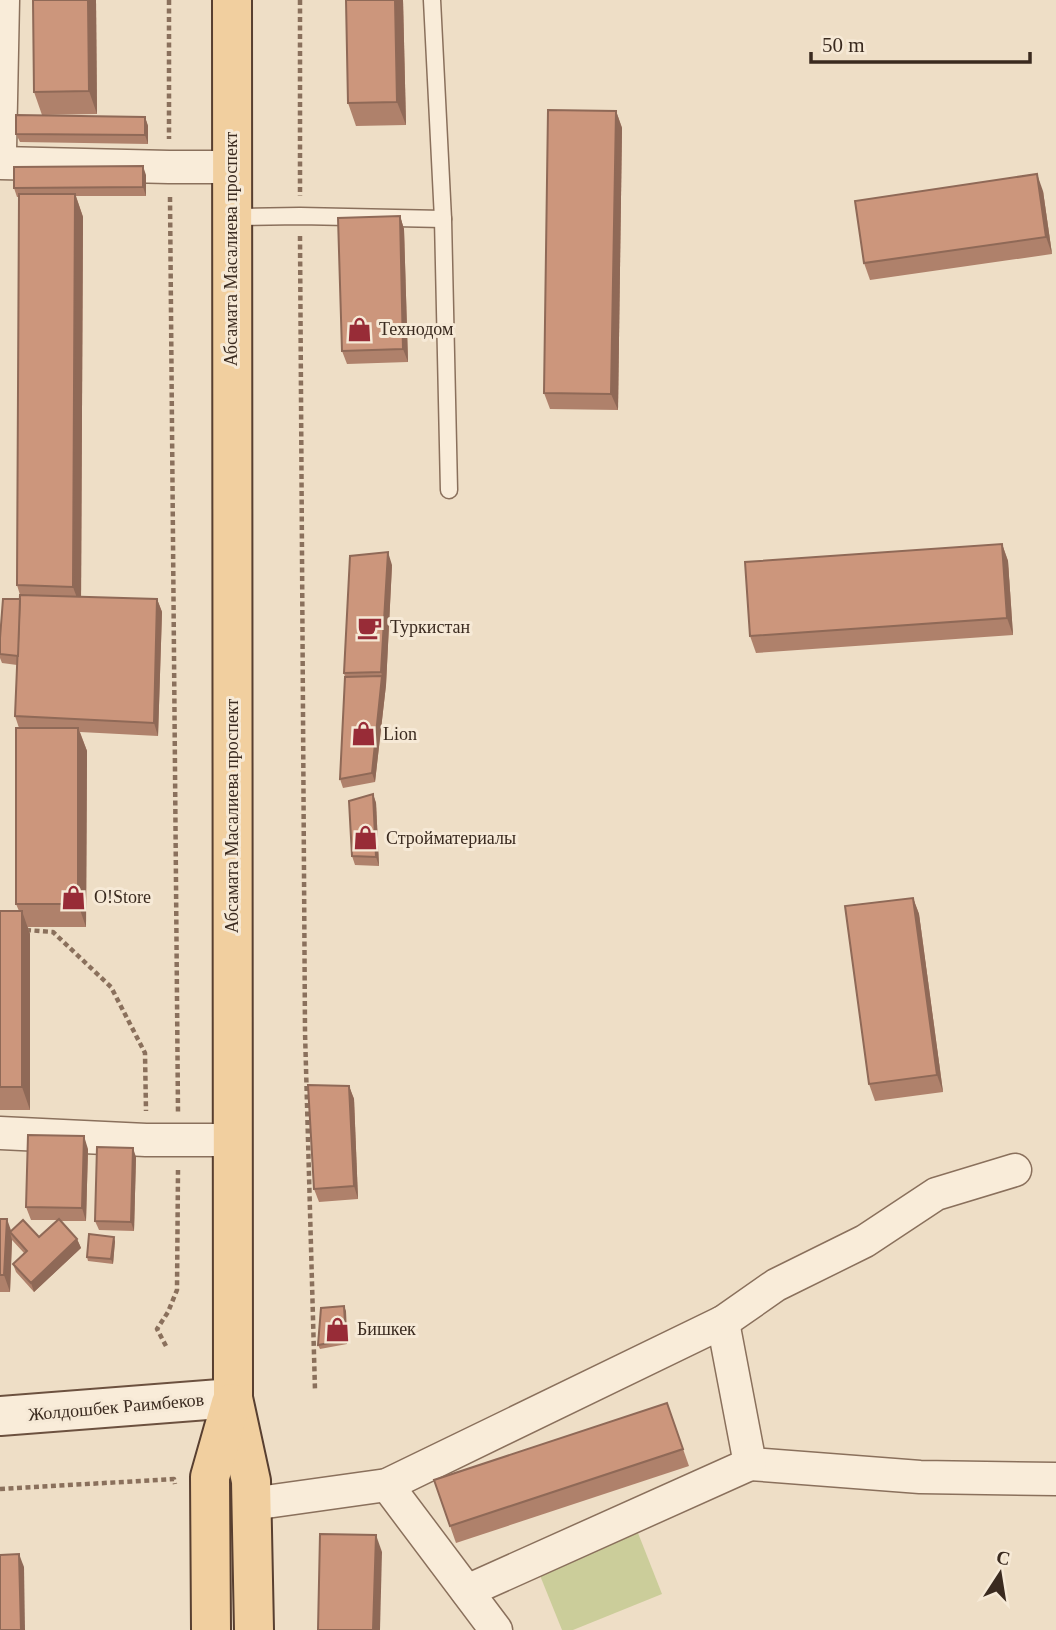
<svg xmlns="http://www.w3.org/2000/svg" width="1056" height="1630" viewBox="0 0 1056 1630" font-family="Georgia,serif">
<rect width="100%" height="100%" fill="#eedec6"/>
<!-- green -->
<polygon fill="#cbcd9a" points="638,1533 662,1594 573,1630 562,1630 539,1573"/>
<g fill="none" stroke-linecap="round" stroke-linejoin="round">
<defs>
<g id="lane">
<polyline points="432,0 443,219 449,490"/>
<polyline points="231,217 300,216 443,219"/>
</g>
<g id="street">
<polyline points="0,150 3,0"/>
<polyline points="0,163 169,167 231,167"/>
<polyline points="0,1133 146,1140 233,1140"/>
<polyline points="723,1322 750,1464 920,1477 1056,1479"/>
<polyline points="387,1485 496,1630"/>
<polyline points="252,1504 387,1485 723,1322 776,1285 865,1241 936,1194 1015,1170"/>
<polyline points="467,1591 750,1464"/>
</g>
<polyline id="secondary" points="0,1416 233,1398"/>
<g id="primary">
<polyline points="232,0 233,1398 251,1481 254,1630"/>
<polyline points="211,1630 210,1477 231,1403"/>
</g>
</defs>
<!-- lane casing -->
<use href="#lane" stroke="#8a705c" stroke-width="19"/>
<!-- street casing -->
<use href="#street" stroke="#8a705c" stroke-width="35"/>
<!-- secondary casing -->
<use href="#secondary" stroke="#6c513f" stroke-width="42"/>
<!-- primary casing -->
<use href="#primary" stroke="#583f30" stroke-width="42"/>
<!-- path -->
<g stroke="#8a705c" stroke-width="4.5" stroke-dasharray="5 3.5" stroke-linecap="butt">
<polyline points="169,0 169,139"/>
<polyline points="300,0 300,196"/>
<polyline points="170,197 178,1112"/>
<polyline points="300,236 305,1032 315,1390"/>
<polyline points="26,930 53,932 111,987 145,1053 146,1111"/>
<polyline points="166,1346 157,1329 168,1312 177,1290 178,1170"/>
<polyline points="0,1489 174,1479 175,1484"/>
</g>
<!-- lane -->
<use href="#lane" stroke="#f9ecd9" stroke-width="16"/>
<!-- street -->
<use href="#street" stroke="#f9ecd9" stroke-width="32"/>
<!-- secondary -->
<use href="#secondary" stroke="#f9ecd9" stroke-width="38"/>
<!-- primary -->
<use href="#primary" stroke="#f1cf9f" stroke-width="38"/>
</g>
<!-- wall -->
<g fill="#af816b">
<polygon points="96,0 97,114 42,115 34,92"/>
<polygon points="403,0 406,125 356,126 348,103"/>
<polygon points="616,111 622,128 618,410 550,409 544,393"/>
<polygon points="145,117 148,126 148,144 20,142 16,134"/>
<polygon points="146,175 146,196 76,196 83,217 81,597 157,599 162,612 158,736 80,732 87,751 86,927 28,927 30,934 30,1110 0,1110 0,911 19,911 16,904 19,728 15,716 17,665 2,663 0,658 0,638 20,599 20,595 17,585 19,197 17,197 14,188"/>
<polygon points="1043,191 1052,254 870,280 864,263"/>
<polygon points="400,216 404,229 408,362 347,364 342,351"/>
<polygon points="1002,544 1008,561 1013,635 756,653 750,636"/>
<polygon points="392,565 386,685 375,782 343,788 340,779 345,677 344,673"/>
<polygon points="373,794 376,803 379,866 355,865 352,856"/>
<polygon points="913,898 919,914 943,1092 875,1101 869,1084"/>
<polygon points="349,1086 354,1099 358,1199 319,1202 314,1189"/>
<polygon points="88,1149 86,1221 60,1221 77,1239 81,1248 34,1292 16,1272 13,1264 24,1253 12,1240 10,1292 0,1292 0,1219 11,1231 39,1237 57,1220 31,1220 26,1207"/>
<polygon points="136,1157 134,1231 99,1230 95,1221"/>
<polygon points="115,1241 113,1264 88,1261 87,1257"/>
<polygon points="346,1311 347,1344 320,1349 318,1345"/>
<polygon points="667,1403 689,1466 456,1543 434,1480"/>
</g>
<!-- shaded-wall -->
<g fill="#8f6957">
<polygon points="88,0 96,0 97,114 89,91"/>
<polygon points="395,0 403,0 406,125 397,102"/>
<polygon points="616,111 622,128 618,410 611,394"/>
<polygon points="145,117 148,126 148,144 145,135"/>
<polygon points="143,166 146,175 146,196 143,187"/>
<polygon points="1037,174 1043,191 1052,254 1046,237"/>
<polygon points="75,194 83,217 81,609 73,587"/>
<polygon points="400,216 404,229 408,362 403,349"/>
<polygon points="1002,544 1008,561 1013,635 1007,618"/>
<polygon points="388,552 392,565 386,685 375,782 372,773 382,676 381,672"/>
<polygon points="157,599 162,612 158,736 154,723"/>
<polygon points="78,728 87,751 86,927 78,904"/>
<polygon points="373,794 376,803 379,866 376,857"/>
<polygon points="913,898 919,914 943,1092 937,1075"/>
<polygon points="22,911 30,934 30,1110 22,1087"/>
<polygon points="349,1086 354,1099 358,1199 354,1186"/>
<polygon points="84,1136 88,1149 86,1221 82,1208"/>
<polygon points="133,1148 136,1157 134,1231 131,1222"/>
<polygon points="7,1219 13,1236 10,1232 12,1240 10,1292 4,1275"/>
<polygon points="114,1237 115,1241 113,1264 111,1259"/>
<polygon points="77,1239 81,1248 34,1292 31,1283"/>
<polygon points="344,1306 346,1311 347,1344 346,1340"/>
<polygon points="376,1535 382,1552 380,1630 373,1630"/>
<polygon points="19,1554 24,1567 25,1630 21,1630"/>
</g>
<!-- building -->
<g fill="#cc967c" stroke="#8f6957" stroke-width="2">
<polygon points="33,0 88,0 89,91 34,92"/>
<polygon points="346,0 395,0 397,102 348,103"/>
<polygon points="548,110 616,111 611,394 544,393"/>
<polygon points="16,115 145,117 145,135 16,134"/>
<polygon points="143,166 143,187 14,188 14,167"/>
<polygon points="1037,174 1046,237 864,263 855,201"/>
<polygon points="19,194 75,194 73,587 17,585"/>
<polygon points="400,216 403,349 342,351 338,218"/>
<polygon points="1002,544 1007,618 750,636 745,562"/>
<polygon points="388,552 381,672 344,673 350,556"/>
<polygon points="20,595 157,599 154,723 15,716"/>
<polygon points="3,599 20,599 18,656 0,654 0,638"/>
<polygon points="382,676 372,773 340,779 345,677"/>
<rect x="16" y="728" width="62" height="176"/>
<polygon points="373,794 376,857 352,856 349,801"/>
<polygon points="913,898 937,1075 869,1084 845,906"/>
<rect x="0" y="911" width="22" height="176"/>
<polygon points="308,1085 349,1086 354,1186 314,1189"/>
<polygon points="28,1135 84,1136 82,1208 26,1207"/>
<polygon points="97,1147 133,1148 131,1222 95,1221"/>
<polygon points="0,1219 7,1219 4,1275 0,1275"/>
<polygon points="59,1219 77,1239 31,1283 13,1264 27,1251 10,1232 23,1220 39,1237"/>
<polygon points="89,1234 114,1237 111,1259 87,1257"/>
<polygon points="344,1306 346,1340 318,1345 321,1308"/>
<polygon points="667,1403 683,1449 450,1526 434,1480"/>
<polygon points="320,1534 376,1535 373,1630 318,1630"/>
<polygon points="19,1554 21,1630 0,1630 0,1555"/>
</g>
<!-- icons -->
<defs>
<symbol id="shop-bare" viewBox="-9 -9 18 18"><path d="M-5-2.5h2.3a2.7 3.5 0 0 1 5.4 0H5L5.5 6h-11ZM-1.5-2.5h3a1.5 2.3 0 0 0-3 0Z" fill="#982c37" stroke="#f6e9d6" stroke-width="2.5" paint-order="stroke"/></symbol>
<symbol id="cafe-bare" viewBox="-9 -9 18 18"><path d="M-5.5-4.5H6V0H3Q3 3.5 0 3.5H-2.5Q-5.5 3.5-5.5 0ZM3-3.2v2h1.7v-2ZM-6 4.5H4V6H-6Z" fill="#982c37" stroke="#f6e9d6" stroke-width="2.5" paint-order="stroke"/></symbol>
</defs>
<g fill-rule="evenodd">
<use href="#shop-bare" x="342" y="312" width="35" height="35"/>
<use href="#cafe-bare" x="352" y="610" width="35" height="35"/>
<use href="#shop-bare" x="346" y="716" width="35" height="35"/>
<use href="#shop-bare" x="348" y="820" width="35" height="35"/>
<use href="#shop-bare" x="56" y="880" width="35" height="35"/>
<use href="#shop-bare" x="320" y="1312" width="35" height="35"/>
</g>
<g text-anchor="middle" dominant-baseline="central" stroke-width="6" stroke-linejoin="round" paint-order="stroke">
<!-- street labels -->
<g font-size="18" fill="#3a2a1f" stroke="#f6e9d6">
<text transform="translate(231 249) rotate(-90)">Абсамата Масалиева проспект</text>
<text transform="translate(232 816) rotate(-90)">Абсамата Масалиева проспект</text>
<text transform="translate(116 1407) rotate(-5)">Жолдошбек Раимбеков</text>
</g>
<!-- poi labels -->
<g font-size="18" fill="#3a2a1f" stroke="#f6e9d6" text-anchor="start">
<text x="379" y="329">Технодом</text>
<text x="390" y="627">Туркистан</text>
<text x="383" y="734">Lion</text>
<text x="386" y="838">Стройматериалы</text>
<text x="94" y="897">O!Store</text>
<text x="357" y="1329">Бишкек</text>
</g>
</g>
<!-- north arrow -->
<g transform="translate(1000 1574) rotate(12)" stroke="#f6e9d6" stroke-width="5" paint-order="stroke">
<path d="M0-5L12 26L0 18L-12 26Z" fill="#3a2a1f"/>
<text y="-10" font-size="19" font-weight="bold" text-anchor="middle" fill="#3a2a1f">С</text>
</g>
<!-- scale -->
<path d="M811 52v10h219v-10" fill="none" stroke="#3a2a1f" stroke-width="3.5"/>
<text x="822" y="52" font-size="21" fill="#3a2a1f" stroke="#f6e9d6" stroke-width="5" paint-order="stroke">50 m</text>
</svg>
